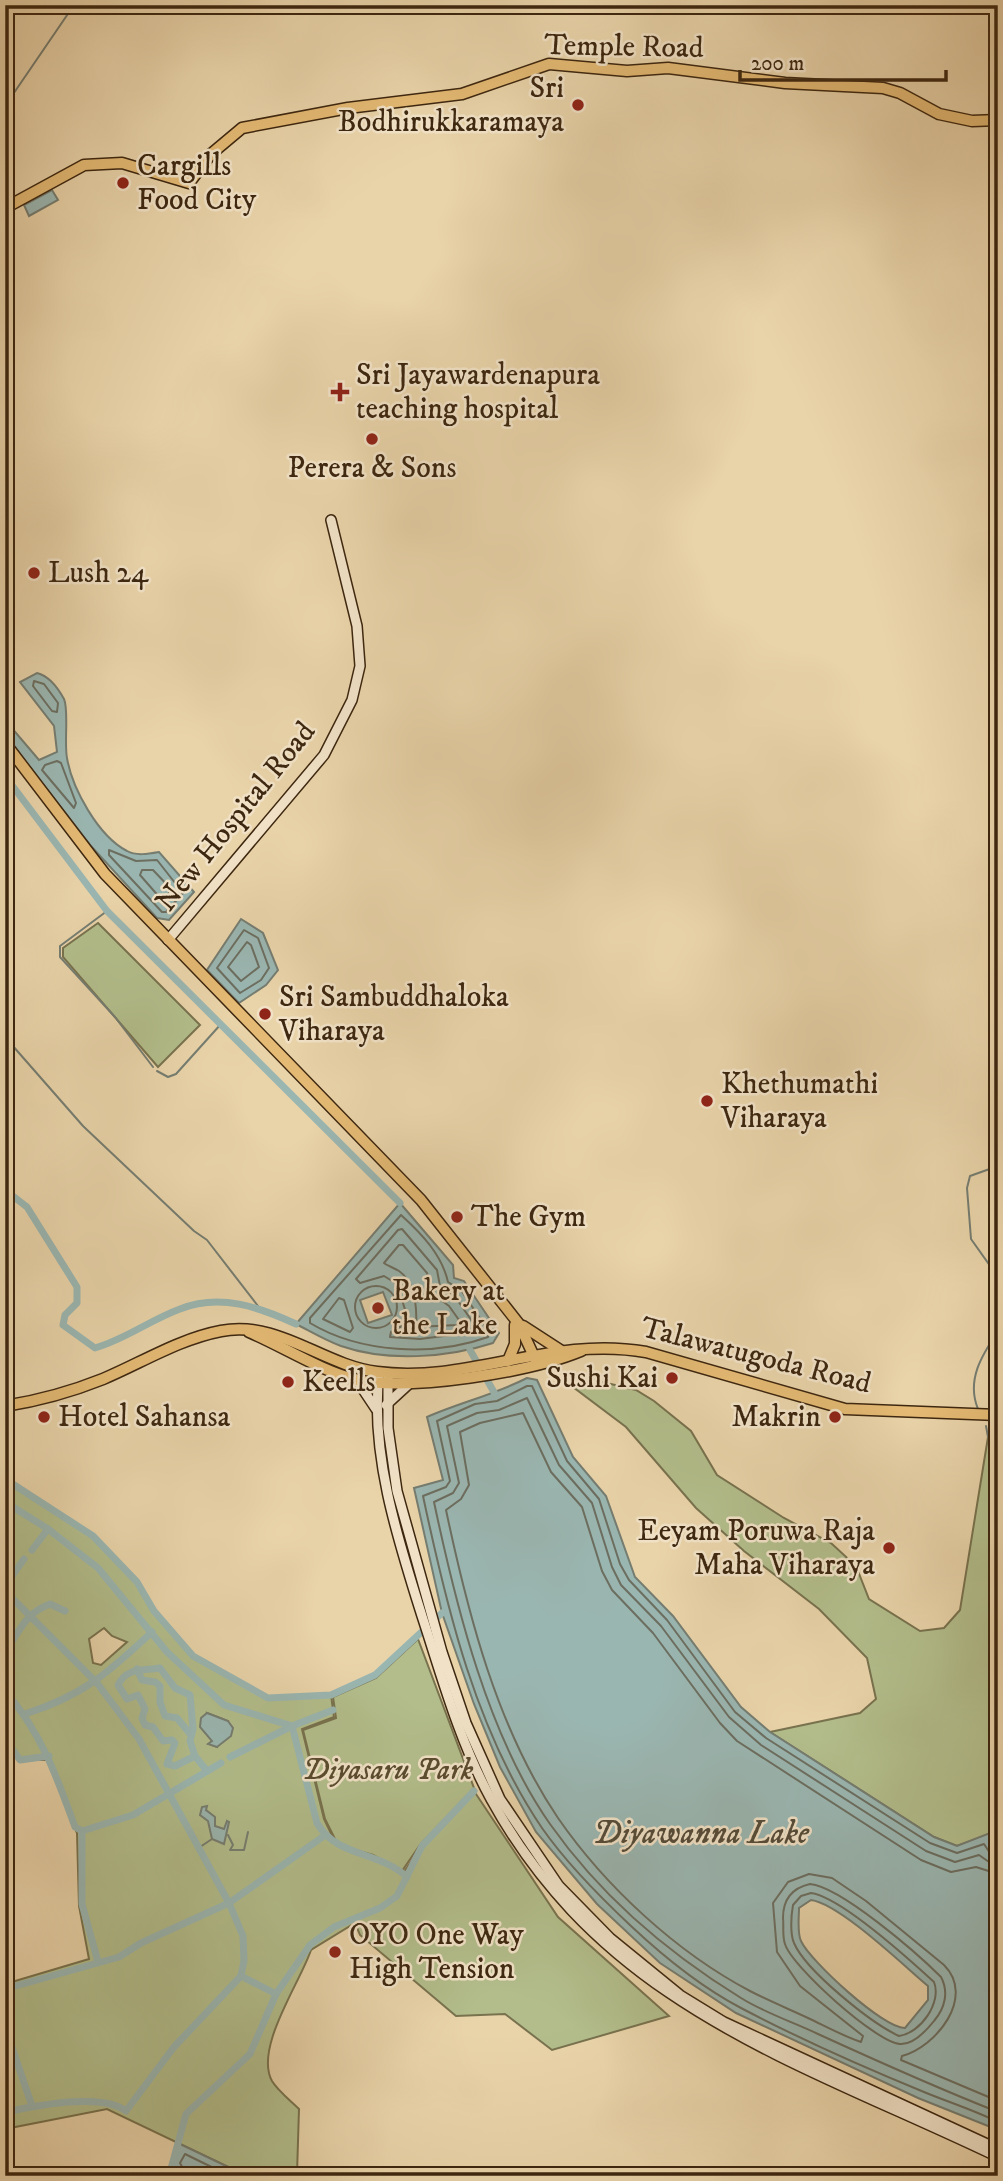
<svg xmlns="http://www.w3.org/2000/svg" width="1003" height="2181" viewBox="0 0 1003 2181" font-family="'IM FELL DW Pica',serif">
<rect width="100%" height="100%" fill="#e9d3a9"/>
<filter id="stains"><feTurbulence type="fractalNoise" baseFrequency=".00286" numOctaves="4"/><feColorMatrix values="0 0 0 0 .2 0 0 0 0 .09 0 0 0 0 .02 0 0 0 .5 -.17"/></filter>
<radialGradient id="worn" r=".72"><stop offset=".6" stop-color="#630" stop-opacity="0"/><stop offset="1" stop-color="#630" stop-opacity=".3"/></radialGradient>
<!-- green -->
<g fill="#b2bd8b" stroke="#78724e" stroke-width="2" fill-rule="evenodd">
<polygon points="98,923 200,1025 158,1067 63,957 63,948"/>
<polygon points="594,1380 636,1390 654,1401 691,1431 717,1475 784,1518 831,1543 856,1566 869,1599 920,1631 944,1628 960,1610 988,1437 998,1437 998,1858 990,1834 957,1846 934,1837 770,1732 860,1713 876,1699 867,1658 819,1609 744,1551 696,1508 626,1427 573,1387"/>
<path d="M5 1479 93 1536 137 1582 154 1611 193 1656 268 1698 331 1695 334 1717 302 1729 324 1819 337 1846 373 1857 403 1873 422 1846 474 1791 558 1917 669 2016 552 2050 505 2014 456 2016 360 1935 355 1923 311 1950C300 1983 254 2048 272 2081 278 2091 291 2101 299 2109L297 2174 288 2168 283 2176H247L107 2109 5 2129V1984L89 1959 79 1906 77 1833 47 1760H20L5 1739ZM104 1628 112 1636 127 1642 101 1665 93 1663 89 1639ZM207 1713 228 1721 217 1747 209 1744 212 1742Z"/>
<polygon points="418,1639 474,1788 420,1845 402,1871 373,1855 338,1845 325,1819 303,1730 336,1718 333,1697 376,1678"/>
</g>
<!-- water -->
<g fill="#9ab6b1" stroke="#757d71" stroke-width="2" fill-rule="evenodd">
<polygon points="52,190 58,200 29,216 24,205"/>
<path d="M37 673C49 676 58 688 64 699 69 710 64 743 67 758 72 788 98 836 127 851 136 856 148 854 159 852L194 892 169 920 157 918 91 846 5 735V720L39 760 57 752 54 726 20 682Z"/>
<polygon points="241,919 263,933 278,970 266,985 239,1003 207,970"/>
<path d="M400 1203 453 1265 454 1278 464 1281 499 1333 493 1343C447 1358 387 1362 341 1346 325 1340 310 1331 296 1324ZM383 1292 392 1315 368 1323 360 1300Z"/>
<path d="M527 1378 537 1380 573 1457 606 1496 635 1577 673 1616 741 1707 770 1732 934 1837 957 1846 990 1833 998 1858V2130L918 2098 736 2013 660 1963 597 1904 536 1832 500 1767 474 1704 442 1613 414 1488 443 1480 427 1417C461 1402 494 1395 527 1378ZM811 1900C840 1904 903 1965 928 1986V2000L905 2028C884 2029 810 1961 801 1941 797 1933 799 1918 799 1908Z"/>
<polygon points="207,1713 228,1721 233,1728 231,1736 217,1747 208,1744 212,1741 200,1727 201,1718"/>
<polygon points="207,1806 206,1810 215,1817 215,1826 224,1829 227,1821 229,1822 224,1844 212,1839 208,1821 200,1815 202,1807"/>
<polygon points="178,2143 247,2176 188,2176 171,2169"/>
</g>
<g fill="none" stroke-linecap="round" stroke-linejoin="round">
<!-- shore -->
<g stroke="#6c6e60" stroke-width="2">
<polygon points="34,681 44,684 58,703 57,712 52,711 33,686"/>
<polygon points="57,761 61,763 76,803 74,808 42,770 45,765"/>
<polygon points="109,850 136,861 157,860 183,893 166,912 162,912 109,855"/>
<polygon points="142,870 153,870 171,889 166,899 161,899 140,875"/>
<polygon points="244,930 258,938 269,968 261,980 240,993 217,968"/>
<polygon points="247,942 251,945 259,967 241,981 228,967"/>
<path d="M401 1215C422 1234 442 1255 448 1282L461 1290 489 1332 488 1337C433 1357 360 1353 310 1323V1318Z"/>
<polygon points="402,1229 437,1270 440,1286 456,1298 476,1327 475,1332 420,1339 390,1337 391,1332 402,1326 407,1316 397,1284 384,1276 360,1283 356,1279 398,1230"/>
<path d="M399 1245H403L427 1273 433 1294 449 1306 459 1320 457 1325 416 1327C417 1310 416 1283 399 1271 394 1268 388 1266 384 1263Z"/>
<circle cx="376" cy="1307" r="21"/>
<polygon points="339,1298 344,1300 353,1328 350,1332 323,1319"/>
<path d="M998 1855 990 1853 984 1844 957 1853 930 1843 766 1738 735 1712 667 1620 629 1580 620 1564 599 1499 567 1461 532 1386H527L497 1401 475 1404 437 1421 450 1481 446 1487 423 1496C447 1609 476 1731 542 1828 567 1864 599 1896 631 1926 664 1957 701 1987 741 2008 800 2039 863 2067 924 2092 948 2102 974 2110 998 2122"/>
<path d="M998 1864 989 1862 979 1855 955 1862 926 1851 761 1745 729 1717 661 1626 621 1585 612 1567 592 1503 559 1465 527 1398 499 1410 477 1413 447 1426 459 1483 453 1493 434 1502C456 1606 488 1736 550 1824 600 1895 668 1953 741 1998 765 2013 793 2022 818 2034 877 2061 937 2088 998 2112"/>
<path d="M998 1874 976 1867 951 1872 921 1860 737 1741 720 1723 653 1633 612 1590 602 1571 582 1507 551 1472 523 1413 480 1423 460 1432 469 1485 461 1499 446 1510C468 1614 497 1728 558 1818 605 1886 676 1952 750 1991 769 2001 789 2009 808 2018 825 2026 843 2036 861 2042L863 2036 800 1986 777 1952 773 1903 788 1882 809 1874 832 1878 866 1901 944 1965C976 1997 936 2047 902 2056L901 2060 998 2101"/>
<path d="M810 1884C841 1887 917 1953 941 1977 949 1992 945 2008 934 2021 926 2031 913 2045 900 2044 877 2043 792 1967 785 1944 782 1936 784 1926 783 1918 783 1899 792 1888 810 1884Z"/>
<path d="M811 1893C840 1897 910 1960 934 1982 942 2002 921 2033 899 2036 871 2023 806 1971 794 1943 790 1934 791 1916 793 1905L801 1896Z"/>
<polyline points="187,2176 180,2163 185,2154 230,2176"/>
</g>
<!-- stream -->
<g stroke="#757d71" stroke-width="2">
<polyline points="5,106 74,5"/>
<polyline points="107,911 60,946 60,957 115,1017 153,1067"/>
<polyline points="5,1037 83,1126 194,1231 207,1240 258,1306"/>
<polyline points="157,1071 168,1077 176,1074 221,1024"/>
<polyline points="998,1166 970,1176 967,1188 971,1239 998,1277"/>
<path d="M978 1409C966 1380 982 1355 998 1331"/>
<polyline points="986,1426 988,1437"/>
<polyline points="228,1835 233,1845 230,1850 244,1850 248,1832"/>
<polyline points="200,1847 212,1839"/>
</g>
<!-- canal -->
<g stroke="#9ab6b1" stroke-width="7">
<polyline points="5,563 5,634"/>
<polyline points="5,776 107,911 400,1203"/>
<path d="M5 1190 27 1207 77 1287V1303L65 1315 63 1325 95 1348C126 1339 150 1320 180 1309 220 1293 259 1307 296 1324"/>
<polyline points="470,1350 495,1394"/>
<polyline points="5,1479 93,1536 137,1582 154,1611 193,1656 268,1698 331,1695 375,1675 442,1613"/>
<path d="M5 1502 48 1529 98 1568 167 1652 224 1705 292 1726 317 1823C336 1857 379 1851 407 1877"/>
<polyline points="32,1550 48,1529"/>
<polyline points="5,1586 24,1559"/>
<path d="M5 1591 97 1683 139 1739 229 1903 243 1936 244 1961 241 1976 174 2047 126 2111C102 2092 35 2106 5 2112"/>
<path d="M11 1643C23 1624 29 1612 50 1604L65 1611"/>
<polyline points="137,1669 142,1680 155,1682 160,1686 160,1702 165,1716 177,1718 191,1735"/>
<path d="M5 1691C41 1732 57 1777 75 1827L82 1831 133 1815 221 1763"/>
<path d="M25 1714C84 1695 108 1673 152 1632"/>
<polyline points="5,1739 20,1760 49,1756"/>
<path d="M195 1756 175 1766 167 1764 175 1743 172 1740 163 1741 153 1727 145 1725 142 1718 145 1709 138 1695 127 1699 118 1685C127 1667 143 1671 160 1668L175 1688 190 1695 193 1729 190 1741 195 1756 207 1771"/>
<polyline points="230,1757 292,1726 333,1710"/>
<polyline points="82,1831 82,1904 98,1962"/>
<polyline points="241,1976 276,1994"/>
<polyline points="5,1989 119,1957 141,1943 229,1903 324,1836"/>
<polyline points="5,2027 32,2106"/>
<polyline points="169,2176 186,2114 250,2054 276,1994 310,1945 334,1927 380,1908 397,1896 422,1846 474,1791"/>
</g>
<defs>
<g id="secondary">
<polyline points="168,940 324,755 352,700 360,666 357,626 331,520"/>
<path d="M379 1373C370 1454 398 1540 422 1616 442 1677 460 1743 491 1799 605 2007 798 2061 998 2157"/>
<polyline points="388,1378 388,1428 397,1491 442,1652 466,1723 500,1799 559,1886 610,1938 680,1995 724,2022 998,2149"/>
<polyline points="356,1379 376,1409"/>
<polyline points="386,1405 410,1383"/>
</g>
<g id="primary">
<polyline points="5,208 84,165 122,163 189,183 211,154 242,128 348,108 462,94 549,64 627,71 668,68 785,83 883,88 900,93 939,114 972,121 998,120"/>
<polyline points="5,743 105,874 421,1200 519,1324 537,1363"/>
<polyline points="523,1326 560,1350"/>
<path d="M249 1332C282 1346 323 1372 357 1380 411 1391 530 1372 581 1351"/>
<polyline points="508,1361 515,1344 515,1325"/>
<path d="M5 1406C37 1401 73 1391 103 1379 141 1363 179 1339 221 1331 279 1320 322 1365 377 1372 470 1384 551 1335 646 1352L845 1409 998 1415"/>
</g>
</defs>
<!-- secondary casing -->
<use href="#secondary" stroke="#3d2710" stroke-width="12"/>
<!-- primary casing -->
<use href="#primary" stroke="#3d2710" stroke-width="13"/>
<!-- secondary -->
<use href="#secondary" stroke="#f1e2c7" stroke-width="9"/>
<!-- primary -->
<use href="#primary" stroke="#e4ba74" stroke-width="10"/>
</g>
<!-- markers -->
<g fill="#8f2418" stroke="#f1e2c7" stroke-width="2.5">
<circle cx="578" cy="105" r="7"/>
<circle cx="123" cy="183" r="7"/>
<path d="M336.5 381.5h7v7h7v7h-7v7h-7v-7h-7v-7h7z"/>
<circle cx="372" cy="439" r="7"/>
<circle cx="34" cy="573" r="7"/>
<circle cx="265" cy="1014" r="7"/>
<circle cx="707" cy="1101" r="7"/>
<circle cx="457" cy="1217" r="7"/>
<circle cx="378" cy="1308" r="7"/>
<circle cx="672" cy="1378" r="7"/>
<circle cx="288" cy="1382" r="7"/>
<circle cx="44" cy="1417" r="7"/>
<circle cx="835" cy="1417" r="7"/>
<circle cx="889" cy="1548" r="7"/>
<circle cx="335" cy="1952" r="7"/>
</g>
<g text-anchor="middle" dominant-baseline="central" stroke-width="5" stroke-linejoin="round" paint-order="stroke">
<!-- street labels -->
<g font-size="30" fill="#3d2710" stroke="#f1e2c7">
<text transform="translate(624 47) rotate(1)">Temple Road</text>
<text transform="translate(236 817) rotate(-51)">New Hospital Road</text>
<text transform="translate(756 1356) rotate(14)">Talawatugoda Road</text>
</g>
<!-- poi labels -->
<g font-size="30" fill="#3d2710" stroke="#f1e2c7" text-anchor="start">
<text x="564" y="88" text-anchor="end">Sri<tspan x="564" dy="34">Bodhirukkaramaya</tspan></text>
<text x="137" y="166">Cargills<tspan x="137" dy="34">Food City</tspan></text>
<text x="356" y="375">Sri Jayawardenapura<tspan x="356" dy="34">teaching hospital</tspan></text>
<text x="372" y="468" text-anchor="middle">Perera &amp; Sons</text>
<text x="48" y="573">Lush 24</text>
<text x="279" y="997">Sri Sambuddhaloka<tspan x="279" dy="34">Viharaya</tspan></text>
<text x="721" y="1084">Khethumathi<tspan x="721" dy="34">Viharaya</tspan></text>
<text x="471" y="1217">The Gym</text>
<text x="392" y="1291">Bakery at<tspan x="392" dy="34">the Lake</tspan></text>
<text x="658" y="1378" text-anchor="end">Sushi Kai</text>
<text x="302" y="1382">Keells</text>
<text x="58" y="1417">Hotel Sahansa</text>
<text x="821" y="1417" text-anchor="end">Makrin</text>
<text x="875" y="1531" text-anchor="end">Eeyam Poruwa Raja<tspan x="875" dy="34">Maha Viharaya</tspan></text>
<text x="349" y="1935">OYO One Way<tspan x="349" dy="34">High Tension</tspan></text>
</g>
<!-- park labels -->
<g font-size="30" font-style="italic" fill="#5a4c2f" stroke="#f1e2c7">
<text x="388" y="1770">Diyasaru Park</text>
</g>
<!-- water labels -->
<g font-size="32" font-style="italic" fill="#544b38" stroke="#f1e2c7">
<text x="701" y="1834">Diyawanna Lake</text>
</g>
</g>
<!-- margin -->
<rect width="1003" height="2181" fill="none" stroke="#e9d3a9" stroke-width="28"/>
<rect x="7" y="7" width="989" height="2167" fill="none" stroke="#3d2710" stroke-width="3.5"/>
<rect x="14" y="14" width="975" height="2153" fill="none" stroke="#3d2710" stroke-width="2"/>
<!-- scale -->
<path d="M740 70v10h206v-10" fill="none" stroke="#3d2710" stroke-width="3.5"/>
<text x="751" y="70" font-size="21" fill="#3d2710" stroke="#f1e2c7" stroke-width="5" paint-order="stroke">200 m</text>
<rect width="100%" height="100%" filter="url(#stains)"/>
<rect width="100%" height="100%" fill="url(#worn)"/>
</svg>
